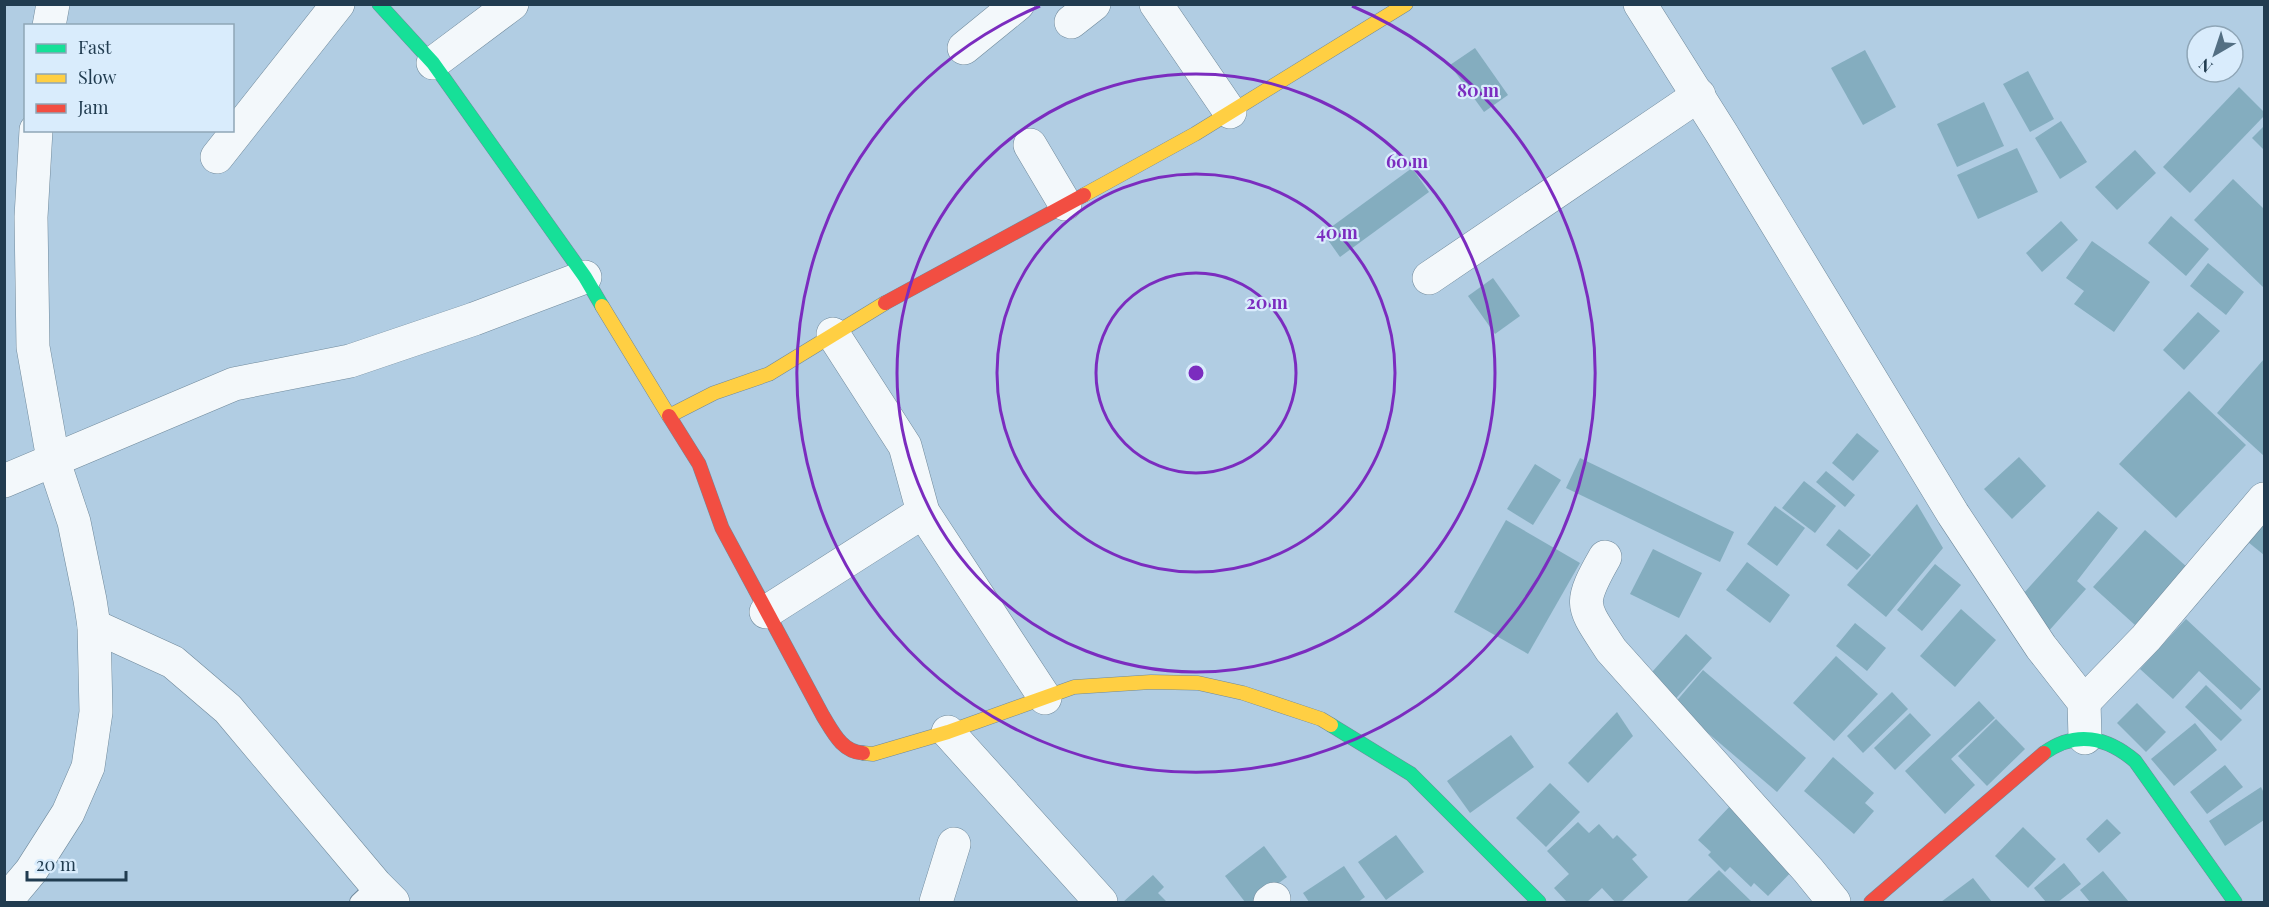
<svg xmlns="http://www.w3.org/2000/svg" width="2269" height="907" viewBox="0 0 2269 907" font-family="'Playfair Display',serif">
<rect width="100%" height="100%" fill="#b1cde3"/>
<!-- building -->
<g fill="#84adbf">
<polygon points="1475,48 1508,95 1484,112 1450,65"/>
<polygon points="1865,50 1896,107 1863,125 1831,68"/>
<polygon points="2028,71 2054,119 2030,132 2003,84"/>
<polygon points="2239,87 2264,112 2264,116 2190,193 2163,167"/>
<polygon points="1984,102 2004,146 1957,167 1937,124"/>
<polygon points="2061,121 2087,162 2060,179 2035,138"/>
<polygon points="2264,126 2264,150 2252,138"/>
<polygon points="2017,148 2038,192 1978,219 1957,175"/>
<polygon points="2135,150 2156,173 2117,210 2095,187"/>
<polygon points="1412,168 1429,192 1340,257 1323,233"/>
<polygon points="2233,179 2264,209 2264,288 2194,220"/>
<polygon points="2171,216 2209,249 2186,276 2148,243"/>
<polygon points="2061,221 2078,240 2042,272 2026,253"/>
<polygon points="2092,241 2150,282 2114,332 2074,304 2084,291 2066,278"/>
<polygon points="2208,263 2244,292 2226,315 2190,286"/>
<polygon points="1493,278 1520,316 1495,334 1468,296"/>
<polygon points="2198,312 2220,331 2184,370 2163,350"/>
<polygon points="2264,359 2264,456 2217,413"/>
<polygon points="2189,391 2246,445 2176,518 2119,464"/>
<polygon points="1857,433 1879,451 1853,481 1832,463"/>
<polygon points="2019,457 2046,486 2012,519 1984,489"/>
<polygon points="1580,458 1734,532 1720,562 1566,488"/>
<polygon points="1535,464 1561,480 1533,525 1507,509"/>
<polygon points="1826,471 1855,495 1845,507 1816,482"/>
<polygon points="1804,481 1836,506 1815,533 1782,508"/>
<polygon points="1917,504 1943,548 1886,617 1847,585"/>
<polygon points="1775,506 1805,528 1777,566 1747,544"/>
<polygon points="2098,511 2118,528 2077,581 2086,589 2047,633 2014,604"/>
<polygon points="1506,520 1580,563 1528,654 1454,612"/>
<polygon points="2264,523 2264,555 2248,542"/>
<polygon points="1839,529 1871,555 1857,570 1826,545"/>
<polygon points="2145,530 2187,567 2135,625 2093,587"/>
<polygon points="1653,549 1702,573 1679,618 1630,594"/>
<polygon points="1747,562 1790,595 1770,623 1726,590"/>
<polygon points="1935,564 1961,585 1922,631 1897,610"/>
<polygon points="1961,609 1996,640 1955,687 1920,656"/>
<polygon points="2186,619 2261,689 2241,710 2199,671 2173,699 2140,669"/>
<polygon points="1855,623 1886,648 1867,671 1836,646"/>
<polygon points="1686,634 1712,658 1671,704 1644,681"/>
<polygon points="1836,656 1878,694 1834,741 1793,703"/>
<polygon points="1703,670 1806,758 1777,792 1674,704"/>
<polygon points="2206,685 2242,720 2221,741 2185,707"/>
<polygon points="1892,692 1908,709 1863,753 1847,736"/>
<polygon points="1979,701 1995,718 1951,759 1975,785 1945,814 1905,771"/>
<polygon points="2137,703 2166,732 2146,752 2117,723"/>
<polygon points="1617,712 1633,736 1588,783 1568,763"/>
<polygon points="1910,713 1931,735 1895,770 1874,748"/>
<polygon points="1996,719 2025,749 1987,786 1958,756"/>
<polygon points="2195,723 2217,750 2174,786 2151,759"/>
<polygon points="1511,735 1534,767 1470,813 1447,781"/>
<polygon points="1833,757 1874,793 1865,803 1874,811 1854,834 1804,791"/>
<polygon points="2225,765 2243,787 2207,814 2190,792"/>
<polygon points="1550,783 1580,812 1546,847 1516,818"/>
<polygon points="2261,787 2264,793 2264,820 2225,846 2209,821"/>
<polygon points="1731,805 1797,866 1768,896 1754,883 1751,887 1730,867 1725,872 1708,855 1711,852 1698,840"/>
<polygon points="2107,819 2121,833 2099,853 2086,839"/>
<polygon points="1578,822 1589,833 1599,824 1613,839 1617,835 1637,855 1632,859 1648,877 1621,902 1615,902 1602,888 1587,902 1567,902 1554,888 1569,874 1547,851"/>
<polygon points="2023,827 2056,859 2028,888 1995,856"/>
<polygon points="1396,835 1424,872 1386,900 1358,862"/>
<polygon points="1264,846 1287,877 1253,902 1245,902 1225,876"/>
<polygon points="2064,863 2081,884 2058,902 2046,902 2034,888"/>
<polygon points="1344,866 1365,897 1358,902 1309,902 1303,893"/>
<polygon points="1719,870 1752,902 1686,902"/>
<polygon points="2103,871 2129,902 2090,902 2080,890"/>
<polygon points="1153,875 1164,887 1158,893 1167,902 1123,902"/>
<polygon points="1973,878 1992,902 1941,902"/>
</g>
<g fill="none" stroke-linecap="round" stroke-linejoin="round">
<defs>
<polyline id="lane" points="358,902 376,885"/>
<g id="street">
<polyline points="1156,4 1230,112"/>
<polyline points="1640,4 1722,134 1953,514 2041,647 2084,702 2085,738"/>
<polyline points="1071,22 1094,4"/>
<polyline points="49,26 53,4"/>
<polyline points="964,48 1018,4"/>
<polyline points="433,63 512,4"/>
<polyline points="1030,145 1065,204"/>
<polyline points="217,157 338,4"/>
<polyline points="1429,278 1699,95"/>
<polyline points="833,334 905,446 923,512 1045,698"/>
<polyline points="4,481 234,384 350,361 474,319 585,277"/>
<path d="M1605 557C1577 606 1582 605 1611 650L1808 870 1834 902"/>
<polyline points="766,612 923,512"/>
<polyline points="94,626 173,662 228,709 376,885 393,902"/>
<polyline points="2084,702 2146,638 2264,499"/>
<polyline points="948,732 1101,902"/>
<polyline points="5,902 31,871 68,813 88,767 96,712 94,626 90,600 74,522 53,459 33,347 31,217 36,130"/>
<polyline points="936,902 954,844"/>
<polyline points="1270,902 1274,899"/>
</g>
<g id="fast">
<polyline points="379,4 433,63 585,277 602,306"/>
<polyline points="1331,725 1411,774 1539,902"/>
<path d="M2044 753C2076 730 2107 737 2135 761L2235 902"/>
</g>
<g id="slow">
<polyline points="1084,195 1195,134 1406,4"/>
<polyline points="602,306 669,416 714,393 769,374 885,303"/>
<polyline points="863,753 873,754 948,732 1074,687 1151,682 1198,683 1243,693 1321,719 1331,725"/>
</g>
<g id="jam">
<polyline points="885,303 1084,195"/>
<path d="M669 416 699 464 722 528 823 716C833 732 842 752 863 753"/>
<polyline points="1871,902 2044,753"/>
</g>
</defs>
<!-- lane casing -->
<use href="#lane" stroke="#6f899b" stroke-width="18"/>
<!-- street casing -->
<use href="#street" stroke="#6f899b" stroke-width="34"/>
<!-- fast casing -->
<use href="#fast" stroke="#6f899b" stroke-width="15"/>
<!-- slow casing -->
<use href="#slow" stroke="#6f899b" stroke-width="15"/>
<!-- jam casing -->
<use href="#jam" stroke="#6f899b" stroke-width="15"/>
<!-- lane -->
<use href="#lane" stroke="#f3f8fb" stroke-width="16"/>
<!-- street -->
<use href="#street" stroke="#f3f8fb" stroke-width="33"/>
<!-- fast -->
<use href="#fast" stroke="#16e098" stroke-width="14"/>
<!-- slow -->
<use href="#slow" stroke="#ffcf43" stroke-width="14"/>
<!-- jam -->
<use href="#jam" stroke="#f24e42" stroke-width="14"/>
</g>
<!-- distance rings -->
<g fill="none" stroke="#7b2cbf" stroke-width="3">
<circle cx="1196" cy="373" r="100"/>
<circle cx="1196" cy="373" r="199"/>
<circle cx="1196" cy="373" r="299"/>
<path d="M1352 6A399 399 0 1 1 1040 6"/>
</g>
<circle cx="1196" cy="373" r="9" fill="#7b2cbf" stroke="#d9ecfc" stroke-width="3"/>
<g font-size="18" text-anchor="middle" font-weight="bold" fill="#7b2cbf" stroke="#d9ecfc" stroke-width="4.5" stroke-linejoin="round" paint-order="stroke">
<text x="1478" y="97">80 m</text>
<text x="1407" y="168">60 m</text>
<text x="1337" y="239">40 m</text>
<text x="1267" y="309">20 m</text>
</g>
<!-- border -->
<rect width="2269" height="907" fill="none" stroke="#213c50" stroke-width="12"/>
<!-- legend -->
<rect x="24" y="24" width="210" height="108" fill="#d9ecfc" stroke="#8fa6b7" stroke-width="1.5"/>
<rect x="36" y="44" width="30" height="9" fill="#16e098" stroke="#8fa6b7" stroke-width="1.5"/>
<text x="78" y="54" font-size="18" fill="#213c50">Fast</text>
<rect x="36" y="74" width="30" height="9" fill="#ffcf43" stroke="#8fa6b7" stroke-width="1.5"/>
<text x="78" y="84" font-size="18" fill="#213c50">Slow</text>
<rect x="36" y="104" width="30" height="9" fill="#f24e42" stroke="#8fa6b7" stroke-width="1.5"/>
<text x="78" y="114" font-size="18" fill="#213c50">Jam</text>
<!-- north arrow -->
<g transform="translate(2215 54) rotate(219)"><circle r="28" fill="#d9ecfc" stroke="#8fa6b7" stroke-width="1.5"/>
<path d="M0-4.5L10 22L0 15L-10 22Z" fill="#536f83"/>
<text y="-9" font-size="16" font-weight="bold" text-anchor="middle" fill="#213c50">N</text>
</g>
<!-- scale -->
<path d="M27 871v9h99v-9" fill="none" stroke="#213c50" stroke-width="3"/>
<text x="36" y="871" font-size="18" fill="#213c50" stroke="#d9ecfc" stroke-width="4.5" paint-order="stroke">20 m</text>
</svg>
